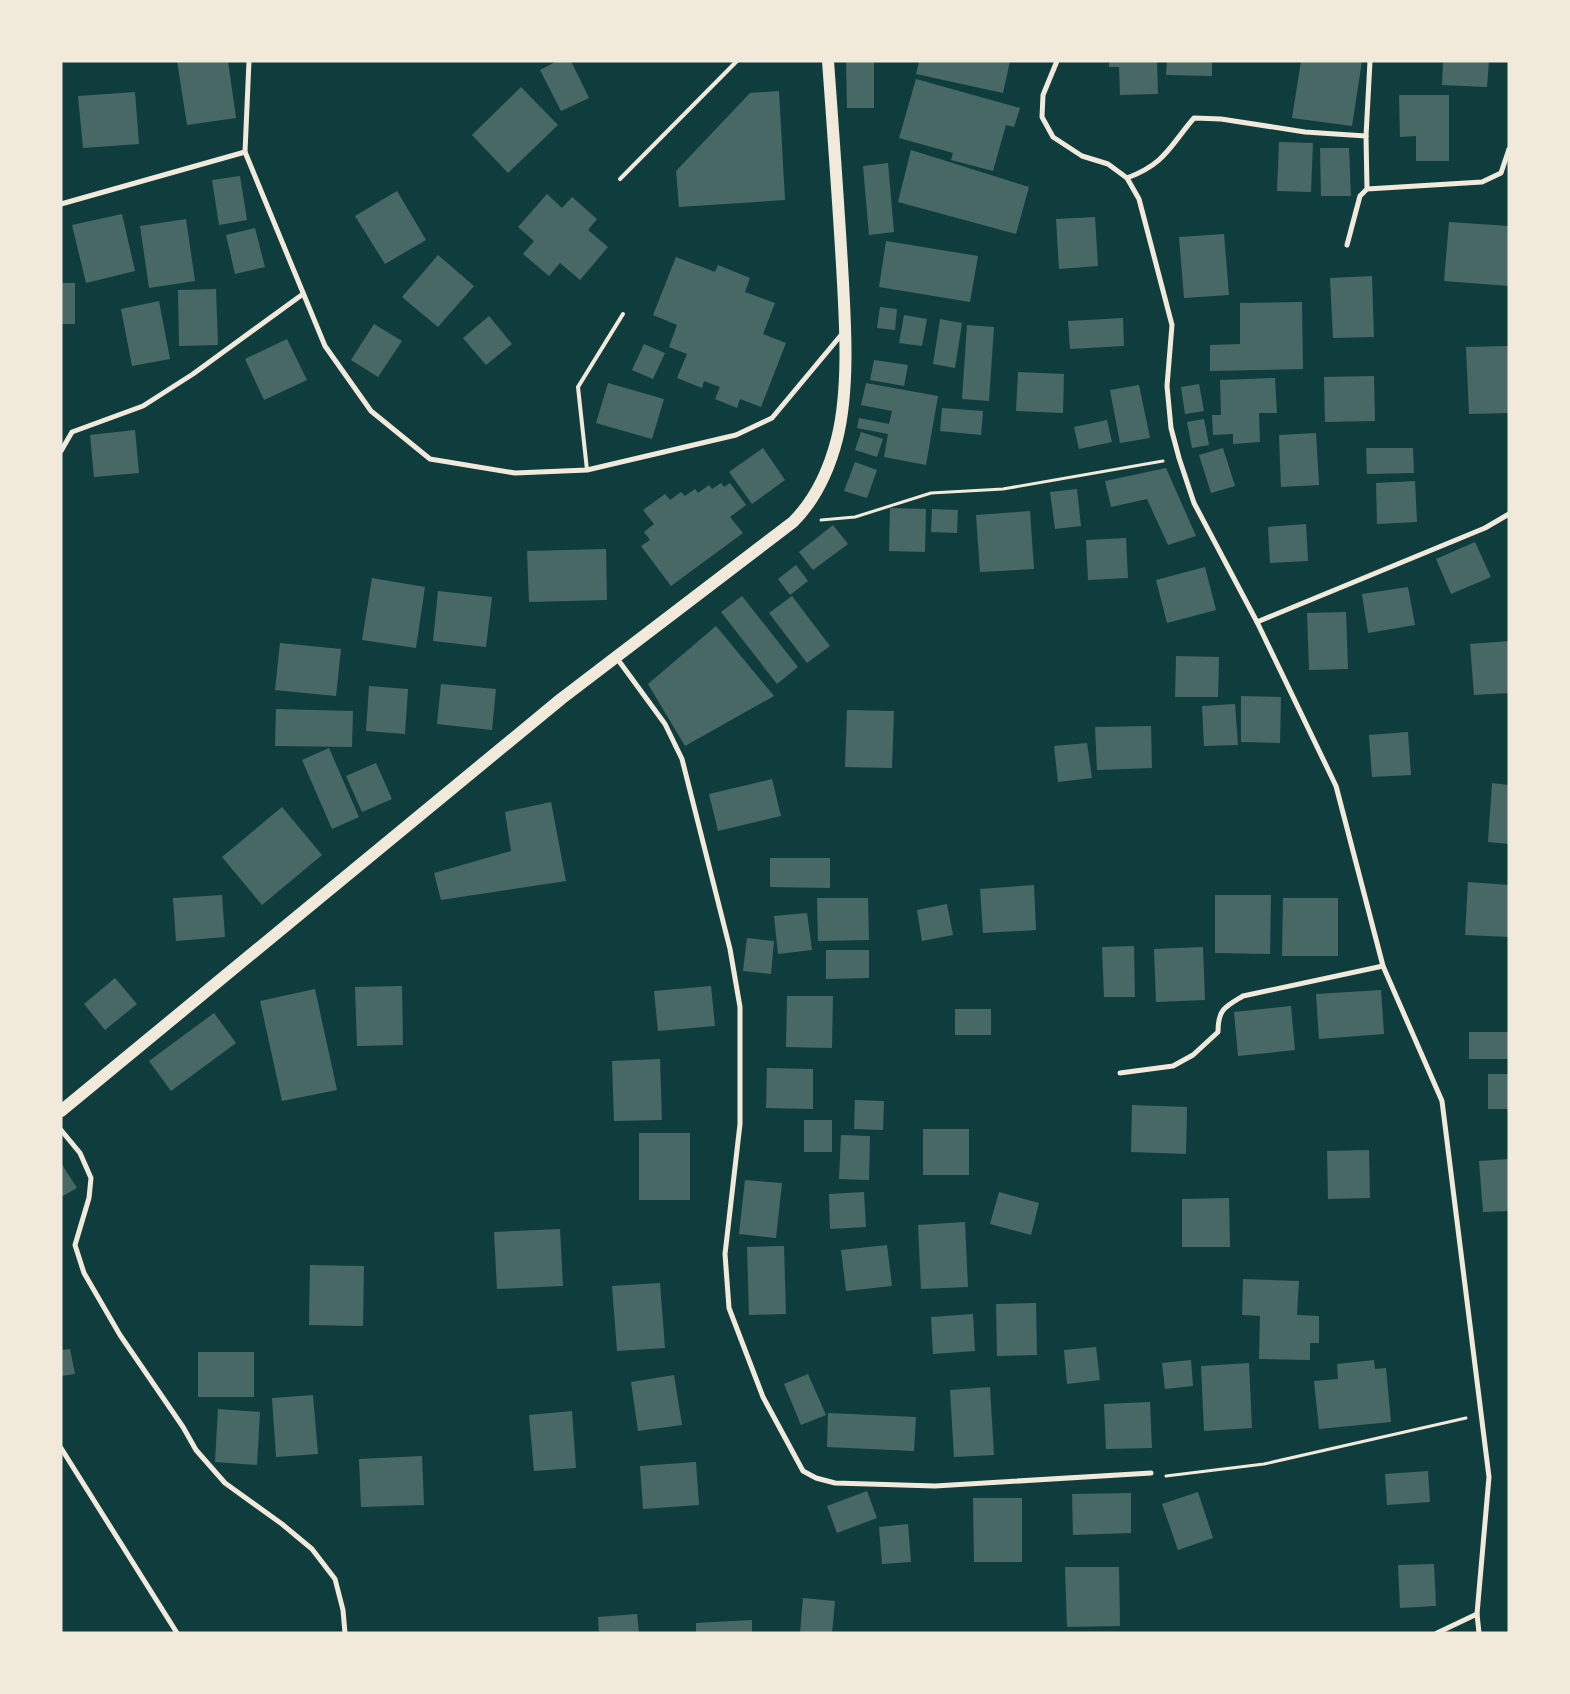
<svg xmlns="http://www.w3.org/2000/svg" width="1570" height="1694" viewBox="0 0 1570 1694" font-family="'Titillium Web',sans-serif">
<rect width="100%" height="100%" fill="#0f3d3e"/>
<!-- building -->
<g fill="#486865">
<polygon points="177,61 228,61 236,118 187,125"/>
<polygon points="557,61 571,61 589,98 561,111 540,70"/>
<polygon points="846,61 874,61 874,108 847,108"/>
<polygon points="919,61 1010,61 1003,93 916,74"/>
<polygon points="1109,61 1157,61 1158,94 1120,95 1119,67 1109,67"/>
<polygon points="1167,61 1212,61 1212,76 1166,75"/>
<polygon points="1301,61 1362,61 1352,126 1292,118"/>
<polygon points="1443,61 1489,61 1487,87 1442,85"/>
<polygon points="916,79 1020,108 1014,127 1006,125 993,171 951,160 953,153 899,138"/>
<polygon points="521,87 558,125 508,173 472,135"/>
<polygon points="779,91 785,200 679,207 676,171 750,93"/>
<polygon points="135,92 139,144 83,148 78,96"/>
<polygon points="1399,95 1449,95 1449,161 1416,161 1416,136 1400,137"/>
<polygon points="1279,142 1313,143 1311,192 1277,191"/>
<polygon points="1320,148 1349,148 1351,196 1321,196"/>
<polygon points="911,150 1029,187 1016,234 898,202"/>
<polygon points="888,163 894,232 869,235 863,166"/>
<polygon points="240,176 247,220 219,225 212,180"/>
<polygon points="397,191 426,240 385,264 355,216"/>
<polygon points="547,194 562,208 572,197 597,219 588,230 608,247 580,280 560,263 549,276 523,254 534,241 518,227"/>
<polygon points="122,214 135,271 86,283 72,225"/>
<polygon points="1095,217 1098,266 1059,269 1056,219"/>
<polygon points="186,219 195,281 149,288 140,226"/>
<polygon points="1449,222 1509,226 1509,286 1444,281"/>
<polygon points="255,228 265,267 235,274 226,235"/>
<polygon points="1224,234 1229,295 1184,298 1179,237"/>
<polygon points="886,241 978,256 970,302 879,287"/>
<polygon points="438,255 474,286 438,327 402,297"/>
<polygon points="676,257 715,272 718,265 750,278 745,292 775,303 763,334 786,343 761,407 740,399 737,408 715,399 720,387 704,381 702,388 677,378 687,354 669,347 677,325 653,315"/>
<polygon points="1372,276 1374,337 1333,338 1330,278"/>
<rect x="61" y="283" width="14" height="41"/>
<polygon points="216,289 218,345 179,346 178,290"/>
<polygon points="159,301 170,359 132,366 121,309"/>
<polygon points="1302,302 1303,369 1210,371 1210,345 1240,344 1240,303"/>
<polygon points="880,307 897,309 895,330 877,328"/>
<polygon points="904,315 927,319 922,346 899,343"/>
<polygon points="489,316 512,344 486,365 463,338"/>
<polygon points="1123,318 1124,346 1070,349 1068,321"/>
<polygon points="940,319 962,323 955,368 933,364"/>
<polygon points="374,324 402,341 378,377 351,360"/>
<polygon points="967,325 994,327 989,401 962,399"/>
<polygon points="287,339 307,380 264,400 245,359"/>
<polygon points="644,344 665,353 653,379 632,370"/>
<polygon points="1509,346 1509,413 1469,414 1466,347"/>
<polygon points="874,360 908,365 904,386 870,380"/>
<polygon points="1018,372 1064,374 1063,413 1016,411"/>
<polygon points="1374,376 1375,421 1325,422 1324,377"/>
<polygon points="1275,378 1277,413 1259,413 1260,442 1233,444 1233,434 1213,435 1212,415 1221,415 1220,380"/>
<polygon points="608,383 664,399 652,439 596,423"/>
<polygon points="866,383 938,396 926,465 884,457 888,434 857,428 859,418 889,424 892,411 861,405"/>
<polygon points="1199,384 1204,411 1185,414 1181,387"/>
<polygon points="1139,385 1150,438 1120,443 1110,390"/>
<polygon points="942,408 983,411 981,435 940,431"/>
<polygon points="1204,419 1209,445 1192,448 1187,422"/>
<polygon points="1107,420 1112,442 1079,449 1074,427"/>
<polygon points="135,430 139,473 94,477 90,435"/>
<polygon points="861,432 883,439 877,457 855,450"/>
<polygon points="1316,433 1319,485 1281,487 1279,435"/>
<polygon points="763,448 785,480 752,504 729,472"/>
<polygon points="1223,448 1235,486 1211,493 1199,455"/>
<polygon points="1366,448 1413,448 1414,473 1367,474"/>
<polygon points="855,462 877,470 867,498 844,491"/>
<polygon points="1166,468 1196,536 1168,545 1147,499 1111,507 1105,481"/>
<polygon points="1415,481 1417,522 1377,524 1376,483"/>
<polygon points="721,483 724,487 730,483 746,505 730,517 743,533 671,586 641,546 650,540 644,532 654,524 643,510 665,494 670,500 681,492 685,496 695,489 698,493 709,485 712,489"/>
<polygon points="1077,489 1081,526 1055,529 1050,492"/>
<polygon points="890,508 926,509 925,552 889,551"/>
<polygon points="932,509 958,510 957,533 931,532"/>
<polygon points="1030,511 1034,569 980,572 976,515"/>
<polygon points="1306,524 1308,561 1270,563 1268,527"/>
<polygon points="833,525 848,544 813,570 799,552"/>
<polygon points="1126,538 1128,578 1088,580 1086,540"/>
<polygon points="1475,542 1491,577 1451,594 1436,559"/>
<polygon points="606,549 607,600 529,602 527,551"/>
<polygon points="796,565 808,581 790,595 778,579"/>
<polygon points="1205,567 1216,610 1167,623 1156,580"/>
<polygon points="372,578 425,587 416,648 362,640"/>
<polygon points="1408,587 1415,625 1368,633 1362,594"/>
<polygon points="438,591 492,597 486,647 433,641"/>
<polygon points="742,596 798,667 777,684 721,612"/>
<polygon points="792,596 830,646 807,663 769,613"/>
<polygon points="1346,612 1348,669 1309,670 1307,613"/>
<polygon points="716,626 774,696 685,746 648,684"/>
<polygon points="1509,641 1509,693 1474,695 1470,644"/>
<polygon points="280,643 341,649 336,696 275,690"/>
<polygon points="1176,656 1219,657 1218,697 1175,697"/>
<polygon points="441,684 496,689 492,730 437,724"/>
<polygon points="369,686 408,689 405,734 366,731"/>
<polygon points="1241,696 1281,697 1280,743 1241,742"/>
<polygon points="1235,704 1238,745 1204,746 1202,706"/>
<polygon points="276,709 353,711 352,747 275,746"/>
<polygon points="847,710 894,711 892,768 845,767"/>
<polygon points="1151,726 1152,768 1097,770 1095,727"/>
<polygon points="1408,732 1411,775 1372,777 1369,735"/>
<polygon points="1087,743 1092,778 1058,782 1054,746"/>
<polygon points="329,748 359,817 332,829 302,760"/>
<polygon points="376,763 392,799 362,812 346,776"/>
<polygon points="772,779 781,816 718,831 709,794"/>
<polygon points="1492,783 1509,785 1509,844 1488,842"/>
<polygon points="551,802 566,881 441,900 434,873 511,851 505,812"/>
<polygon points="282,807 322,855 262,905 222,857"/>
<polygon points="770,858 830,858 830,888 770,887"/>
<polygon points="1468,882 1509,885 1509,937 1465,935"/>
<polygon points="1034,885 1036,930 983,933 980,889"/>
<polygon points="222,895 225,937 176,941 173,898"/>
<polygon points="1215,895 1271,895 1270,954 1215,953"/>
<polygon points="817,898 868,898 869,940 818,941"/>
<polygon points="1283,898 1338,898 1338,956 1282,956"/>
<polygon points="947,904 953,935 922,941 917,910"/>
<polygon points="807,913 812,950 778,954 774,916"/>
<polygon points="747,938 774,941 771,974 743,971"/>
<polygon points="1134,946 1135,997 1104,997 1102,947"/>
<polygon points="1203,947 1205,1000 1156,1002 1154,949"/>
<polygon points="826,950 869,950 869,978 826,979"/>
<polygon points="115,978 137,1004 105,1030 84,1004"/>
<polygon points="402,986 403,1045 357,1046 355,987"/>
<polygon points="711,986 715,1026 658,1031 654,991"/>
<polygon points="315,989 337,1090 282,1101 260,1001"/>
<polygon points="1381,990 1384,1034 1319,1039 1316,994"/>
<polygon points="787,996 833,996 832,1048 786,1047"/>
<polygon points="1291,1006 1295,1050 1238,1056 1234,1012"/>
<rect x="955" y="1009" width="36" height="26"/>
<polygon points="214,1013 236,1043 171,1091 149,1061"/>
<rect x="1469" y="1032" width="40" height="27"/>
<polygon points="660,1059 662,1120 614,1121 612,1061"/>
<polygon points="767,1068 813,1069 813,1109 766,1108"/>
<rect x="1488" y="1074" width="21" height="35"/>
<polygon points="855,1100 884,1101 883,1130 854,1129"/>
<polygon points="1132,1105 1187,1107 1186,1154 1131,1152"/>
<rect x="804" y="1120" width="28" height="32"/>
<rect x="923" y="1129" width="46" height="46"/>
<rect x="639" y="1133" width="51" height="67"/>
<polygon points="841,1135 870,1136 869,1180 839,1179"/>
<polygon points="1369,1150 1370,1198 1328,1199 1327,1151"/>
<polygon points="1509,1159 1509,1211 1483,1212 1479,1161"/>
<polygon points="61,1163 77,1188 61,1197"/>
<polygon points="745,1180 782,1183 776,1238 739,1234"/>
<polygon points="864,1192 866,1227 830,1229 829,1194"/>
<polygon points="999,1192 1039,1203 1031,1235 990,1224"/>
<polygon points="1229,1198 1230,1247 1182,1247 1182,1199"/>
<polygon points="965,1222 968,1287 921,1289 918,1225"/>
<polygon points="560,1229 563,1286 497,1289 494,1232"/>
<polygon points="887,1245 892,1286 846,1291 841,1250"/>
<polygon points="784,1246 786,1314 749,1315 747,1247"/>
<polygon points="310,1265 364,1266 363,1326 309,1325"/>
<polygon points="1243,1279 1299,1281 1297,1315 1319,1316 1319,1343 1310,1343 1310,1360 1259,1359 1260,1316 1242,1315"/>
<polygon points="660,1283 665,1348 617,1351 612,1286"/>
<polygon points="1036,1303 1037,1355 997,1356 996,1304"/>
<polygon points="973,1314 975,1351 933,1354 931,1317"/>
<polygon points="1096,1347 1100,1380 1067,1384 1064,1350"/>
<polygon points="70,1349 75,1374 61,1376 61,1350"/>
<rect x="198" y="1352" width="56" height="45"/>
<polygon points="1191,1360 1193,1386 1165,1389 1162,1363"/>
<polygon points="1374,1360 1375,1369 1386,1368 1391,1422 1319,1429 1314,1381 1338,1379 1337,1364"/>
<polygon points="1249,1363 1252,1428 1204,1431 1201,1366"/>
<polygon points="808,1374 826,1415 801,1425 784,1384"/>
<polygon points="674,1375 682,1425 638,1431 631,1382"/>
<polygon points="990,1387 994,1455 954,1457 950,1390"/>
<polygon points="313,1395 318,1454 276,1457 272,1398"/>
<polygon points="1150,1402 1152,1448 1106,1449 1104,1404"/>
<polygon points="218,1409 260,1412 257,1465 215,1462"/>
<polygon points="572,1411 576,1468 534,1471 529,1415"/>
<polygon points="828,1413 916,1417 914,1451 827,1447"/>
<polygon points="422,1456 424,1505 361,1507 359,1459"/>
<polygon points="696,1462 699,1505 643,1509 640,1466"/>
<polygon points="1428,1471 1430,1502 1387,1505 1385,1474"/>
<polygon points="867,1491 877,1518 837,1533 827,1506"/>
<polygon points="1198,1492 1213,1538 1178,1550 1162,1504"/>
<polygon points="1131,1493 1131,1533 1073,1535 1072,1494"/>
<polygon points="973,1498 1022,1498 1022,1562 974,1562"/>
<polygon points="908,1524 911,1562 882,1564 879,1527"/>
<polygon points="1434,1564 1436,1606 1400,1608 1398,1565"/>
<polygon points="1065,1567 1119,1567 1120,1626 1067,1627"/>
<polygon points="803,1598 835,1601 832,1633 800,1633"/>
<polygon points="637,1614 639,1633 599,1633 598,1617"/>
<polygon points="752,1620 752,1633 696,1633 696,1623"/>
</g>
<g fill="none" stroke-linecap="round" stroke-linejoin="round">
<!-- path -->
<g stroke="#f1e9da" stroke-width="3">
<polyline points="821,520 855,517 931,493 1003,489 1163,461"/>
<polyline points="1166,1476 1264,1464 1466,1418"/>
</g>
<!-- service -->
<g stroke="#f1e9da" stroke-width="4">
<polyline points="620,179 737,61"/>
<polyline points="587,470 578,387 623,314"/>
</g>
<!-- minor -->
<g stroke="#f1e9da" stroke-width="5">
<polyline points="249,61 245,152 325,346 371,411 430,459 515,473 587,470 736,435 772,418 842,334"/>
<polyline points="1057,61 1043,95 1042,117 1053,137 1082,156 1108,164 1127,178 1139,199 1172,325 1167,386 1171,428 1179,458 1194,503 1257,622 1336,786 1383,966 1442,1101 1489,1477 1477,1614 1479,1633"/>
<polyline points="1366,136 1370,61"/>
<path d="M1127 178C1166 163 1169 147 1194 118L1221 119 1305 132 1366 136 1367 189"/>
<polyline points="61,204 245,152"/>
<polyline points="1347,245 1360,196 1367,189 1482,182 1501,173 1509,149"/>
<polyline points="61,451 72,432 143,406 193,374 303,294"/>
<polyline points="1257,622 1485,528 1509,514"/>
<polyline points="616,657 665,724 682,759 730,949 740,1007 740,1124 725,1254 729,1308 763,1397 803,1471 816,1478 835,1483 935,1486 1151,1473"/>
<path d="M1120 1073 1173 1066 1193 1055 1218 1032C1218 1009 1225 1007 1243 996L1383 966"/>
<polyline points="61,1130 80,1153 91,1178 89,1198 75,1245 84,1273 120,1335 183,1427 196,1450 225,1483 282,1524 312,1549 335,1579 343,1610 345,1633"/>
<polyline points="61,1448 177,1633"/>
<polyline points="1437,1633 1477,1614"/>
</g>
<!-- primary -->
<path stroke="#f1e9da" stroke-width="12" d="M61 1111 561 699 793 522C815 500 829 470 837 439 850 387 845 319 842 265 838 197 833 129 828 61"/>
</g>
<!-- border -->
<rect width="1570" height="1694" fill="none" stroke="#f1e9da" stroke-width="125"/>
</svg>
